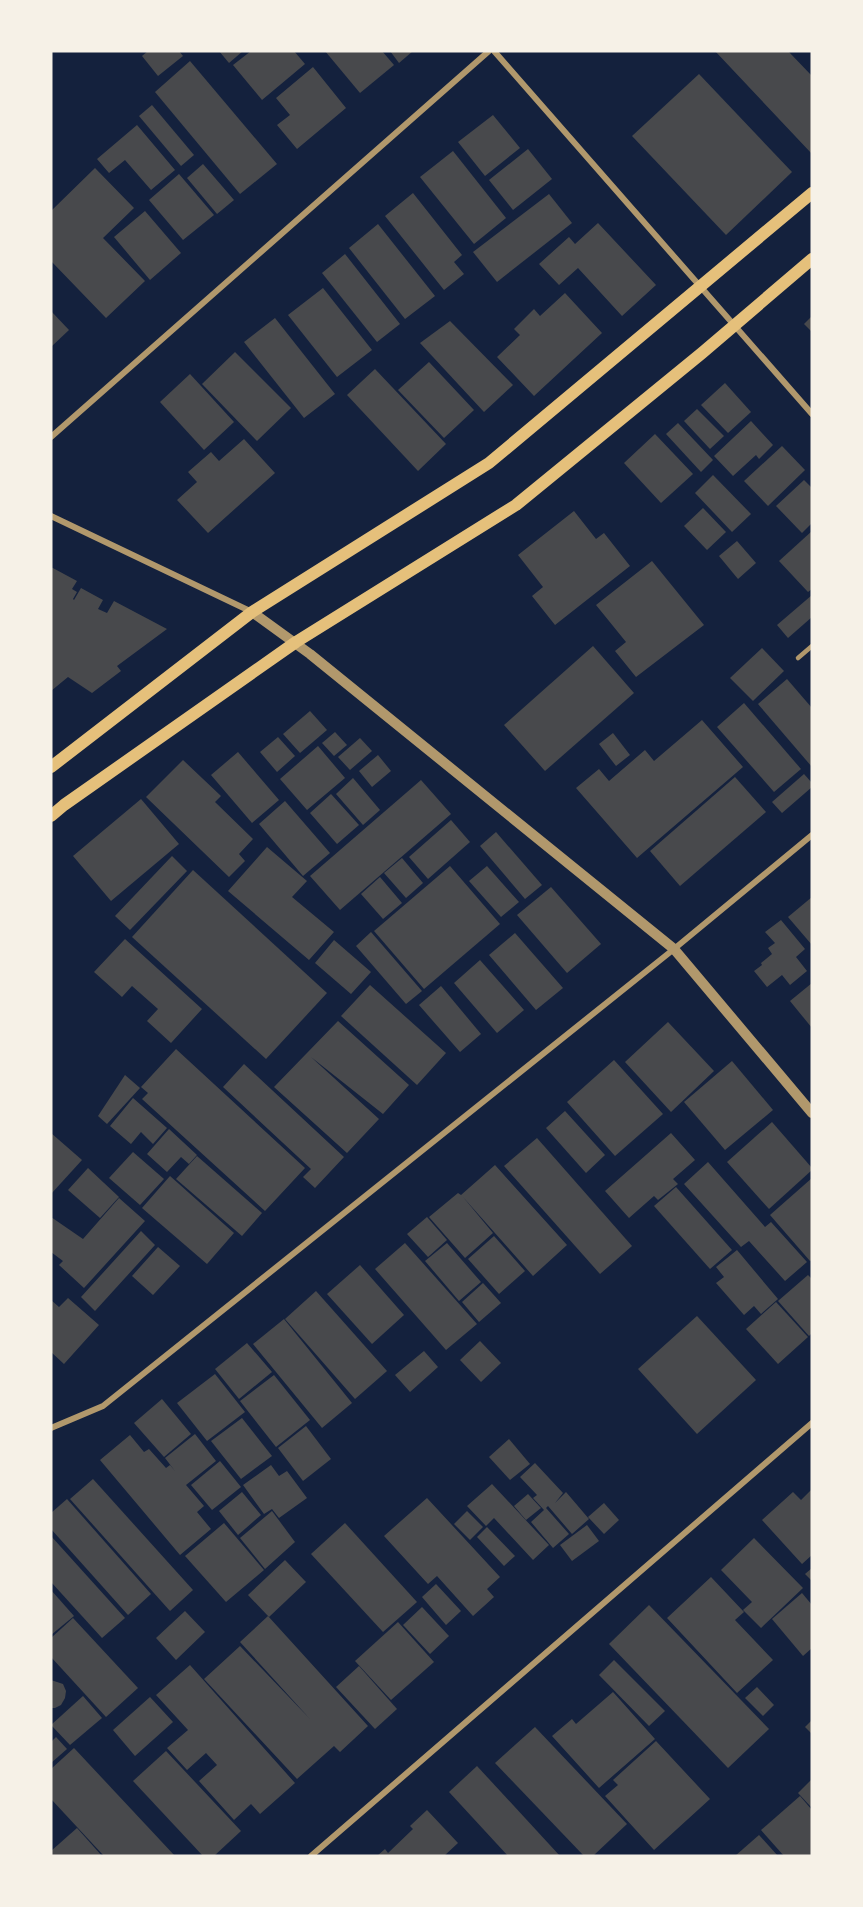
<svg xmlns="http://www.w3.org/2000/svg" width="863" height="1907" font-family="Lato,sans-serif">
<rect width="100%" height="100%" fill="#14213d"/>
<!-- building -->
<g fill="#48494c">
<path d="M 148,51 L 179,51 L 183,56 L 158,76 L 142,56 Z"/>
<path d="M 219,51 L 243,51 L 229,63 Z"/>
<path d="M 251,51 L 294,51 L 305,64 L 262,100 L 233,65 Z"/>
<path d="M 325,51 L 382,51 L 394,65 L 360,93 Z"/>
<path d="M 390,51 L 413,51 L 399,63 Z"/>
<path d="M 715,51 L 791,51 L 789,52 L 812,76 L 812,154 Z"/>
<path d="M 190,61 L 277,164 L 240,194 L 155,92 Z"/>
<path d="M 313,67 L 346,108 L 297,149 L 277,125 L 290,115 L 276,98 Z"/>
<path d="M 699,74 L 792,172 L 726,235 L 632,136 Z"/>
<path d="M 152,105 L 194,155 L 181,166 L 139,116 Z"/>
<path d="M 493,115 L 520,148 L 485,176 L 458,142 Z"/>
<path d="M 137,125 L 175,170 L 151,190 L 125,160 L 109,173 L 97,159 Z"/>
<path d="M 528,149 L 552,179 L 513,210 L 489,180 Z"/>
<path d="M 453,151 L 506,218 L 474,244 L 420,177 Z"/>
<path d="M 203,164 L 234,200 L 217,214 L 187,178 Z"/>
<path d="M 95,168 L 134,208 L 103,238 L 145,281 L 106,318 L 51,261 L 51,211 Z"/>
<path d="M 179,174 L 214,215 L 183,240 L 149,200 Z"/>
<path d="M 413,193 L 462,255 L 454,262 L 464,274 L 444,290 L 385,216 Z"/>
<path d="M 549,194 L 572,223 L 497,282 L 473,252 Z"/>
<path d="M 145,211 L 181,253 L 150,280 L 114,237 Z"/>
<path d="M 598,223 L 656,285 L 622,316 L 578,268 L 559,285 L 539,264 L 569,237 L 575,244 Z"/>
<path d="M 378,224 L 435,296 L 405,319 L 349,248 Z"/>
<path d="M 345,254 L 400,324 L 377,342 L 322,273 Z"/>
<path d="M 323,288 L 372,350 L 337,377 L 288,315 Z"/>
<path d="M 565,293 L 602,333 L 534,396 L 497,357 L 520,335 L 514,329 L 534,309 L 540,316 Z"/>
<path d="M 51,311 L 69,330 L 51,347 Z"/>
<path d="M 812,316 L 812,332 L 804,324 Z"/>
<path d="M 275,318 L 335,394 L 304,418 L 244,342 Z"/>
<path d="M 450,321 L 513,385 L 484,412 L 420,343 Z"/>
<path d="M 235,352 L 291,408 L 257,441 L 202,384 Z"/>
<path d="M 429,362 L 474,410 L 444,438 L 398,390 Z"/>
<path d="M 375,369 L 446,444 L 418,471 L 347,395 Z"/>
<path d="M 190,374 L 234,422 L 204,450 L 160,402 Z"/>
<path d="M 725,383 L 751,412 L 728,433 L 701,405 Z"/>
<path d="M 697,409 L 724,436 L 710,449 L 684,421 Z"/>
<path d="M 751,421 L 773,445 L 759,459 L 756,455 L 733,476 L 714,456 Z"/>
<path d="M 678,423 L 713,460 L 701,472 L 666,434 Z"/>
<path d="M 655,434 L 693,474 L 661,503 L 624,463 Z"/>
<path d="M 244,439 L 275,473 L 208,533 L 177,500 L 197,482 L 188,472 L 211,452 L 219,461 Z"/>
<path d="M 782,446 L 805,470 L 768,506 L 744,481 Z"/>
<path d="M 713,475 L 751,514 L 732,532 L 695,493 Z"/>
<path d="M 804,480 L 812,488 L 812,523 L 802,533 L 776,506 Z"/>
<path d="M 703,508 L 726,532 L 707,550 L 684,526 Z"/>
<path d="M 574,511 L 596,539 L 604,533 L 630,566 L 555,625 L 532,596 L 543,587 L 518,555 Z"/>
<path d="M 812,531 L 812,589 L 808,592 L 779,561 Z"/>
<path d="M 737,541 L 756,563 L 738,579 L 719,556 Z"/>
<path d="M 652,561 L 704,625 L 636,677 L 615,651 L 626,642 L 596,605 Z"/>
<path d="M 51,567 L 77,581 L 72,589 L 77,592 L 73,599 L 74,600 L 81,588 L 103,600 L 98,609 L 107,613 L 114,601 L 167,629 L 117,666 L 121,671 L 92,693 L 68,677 L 51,691 Z"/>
<path d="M 812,595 L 812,617 L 788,638 L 777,625 Z"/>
<path d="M 593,646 L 634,693 L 545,771 L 504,725 Z"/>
<path d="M 762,648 L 784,671 L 753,701 L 730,678 Z"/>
<path d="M 787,679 L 812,708 L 812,767 L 758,704 Z"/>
<path d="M 744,703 L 801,769 L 774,792 L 717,727 Z"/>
<path d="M 310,711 L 327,730 L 300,753 L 283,734 Z"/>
<path d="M 702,720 L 743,767 L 637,858 L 576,788 L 599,769 L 609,781 L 645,750 L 654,761 Z"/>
<path d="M 335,732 L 347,745 L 334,756 L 322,743 Z"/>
<path d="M 613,733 L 630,755 L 616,766 L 599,744 Z"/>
<path d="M 278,737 L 295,756 L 277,772 L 260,752 Z"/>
<path d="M 360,738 L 372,751 L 350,770 L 338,757 Z"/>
<path d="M 318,746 L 345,778 L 307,810 L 280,779 Z"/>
<path d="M 238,752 L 279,800 L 252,823 L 211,775 Z"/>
<path d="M 378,755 L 391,771 L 372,787 L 359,771 Z"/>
<path d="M 183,760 L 221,796 L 215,802 L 253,839 L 239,854 L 245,861 L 229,877 L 146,797 Z"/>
<path d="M 804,774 L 812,783 L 812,787 L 782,813 L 772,802 Z"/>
<path d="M 735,777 L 766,812 L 680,886 L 650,851 Z"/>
<path d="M 353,778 L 380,810 L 363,825 L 336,794 Z"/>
<path d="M 421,780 L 451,814 L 340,910 L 310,876 Z"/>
<path d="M 331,794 L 359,825 L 337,844 L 310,813 Z"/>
<path d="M 141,799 L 179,844 L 111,901 L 73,856 Z"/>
<path d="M 285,801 L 330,853 L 303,876 L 259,824 Z"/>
<path d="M 451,820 L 470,842 L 428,879 L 409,857 Z"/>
<path d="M 496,832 L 542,885 L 525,899 L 480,846 Z"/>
<path d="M 267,847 L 307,881 L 292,897 L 334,932 L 309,960 L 228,891 Z"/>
<path d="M 172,856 L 187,871 L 130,930 L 115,916 Z"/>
<path d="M 402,858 L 423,883 L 406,898 L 384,873 Z"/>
<path d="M 450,866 L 500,924 L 424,989 L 374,931 Z"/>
<path d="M 487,866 L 519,902 L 501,917 L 469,881 Z"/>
<path d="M 193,870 L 327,993 L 266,1059 L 132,937 Z"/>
<path d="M 380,877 L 402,903 L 383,919 L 361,894 Z"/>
<path d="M 551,887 L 601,944 L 567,973 L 517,915 Z"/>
<path d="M 812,897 L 812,945 L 788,917 Z"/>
<path d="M 781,920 L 805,949 L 796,957 L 807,971 L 790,985 L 782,975 L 767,987 L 754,971 L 762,965 L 761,963 L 772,954 L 768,948 L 775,943 L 765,932 Z"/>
<path d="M 371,932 L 422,991 L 406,1004 L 356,946 Z"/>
<path d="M 515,933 L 563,988 L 536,1010 L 489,955 Z"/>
<path d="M 125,939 L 202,1009 L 171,1043 L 147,1021 L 158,1009 L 132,986 L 122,997 L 94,972 Z"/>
<path d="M 334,940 L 371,972 L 351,994 L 315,963 Z"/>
<path d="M 480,960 L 524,1010 L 497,1033 L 454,983 Z"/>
<path d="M 812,983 L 812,1028 L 790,1001 Z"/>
<path d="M 370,985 L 446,1053 L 417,1085 L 341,1016 Z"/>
<path d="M 441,986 L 481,1034 L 460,1052 L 419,1005 Z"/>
<path d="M 338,1021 L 409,1085 L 383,1114 L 311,1057 L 379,1119 L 347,1153 L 274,1087 Z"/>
<path d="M 668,1022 L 714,1071 L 671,1112 L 625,1062 Z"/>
<path d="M 176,1049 L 305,1168 L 265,1211 L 142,1099 L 148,1093 L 141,1087 Z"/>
<path d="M 614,1060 L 663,1114 L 615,1156 L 567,1102 Z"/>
<path d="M 732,1061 L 773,1110 L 725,1150 L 684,1102 Z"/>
<path d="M 244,1064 L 344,1157 L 315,1188 L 303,1177 L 311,1169 L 223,1087 Z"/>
<path d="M 125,1075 L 140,1088 L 107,1124 L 98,1116 Z"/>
<path d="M 133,1098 L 167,1128 L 153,1144 L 141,1132 L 131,1144 L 110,1126 Z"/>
<path d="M 565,1111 L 605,1155 L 586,1173 L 546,1128 Z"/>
<path d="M 772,1122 L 812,1168 L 812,1170 L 769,1209 L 727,1162 Z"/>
<path d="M 169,1129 L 197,1155 L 189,1164 L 181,1157 L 167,1172 L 147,1154 Z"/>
<path d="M 51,1133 L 82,1160 L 51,1194 Z"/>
<path d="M 671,1133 L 695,1160 L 673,1179 L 678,1184 L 658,1200 L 654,1196 L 629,1218 L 605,1191 Z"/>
<path d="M 537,1138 L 632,1246 L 600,1274 L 504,1166 Z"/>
<path d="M 133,1152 L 164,1179 L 140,1205 L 109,1178 Z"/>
<path d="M 197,1156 L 262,1213 L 242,1236 L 176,1179 Z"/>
<path d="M 708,1162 L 765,1227 L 771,1222 L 807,1262 L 785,1281 L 749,1241 L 741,1247 L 684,1184 Z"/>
<path d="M 495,1165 L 567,1245 L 533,1276 L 463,1197 L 493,1233 L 465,1258 L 429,1217 L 458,1193 L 461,1195 Z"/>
<path d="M 88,1168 L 119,1197 L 100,1218 L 68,1190 Z"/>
<path d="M 170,1176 L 234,1233 L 207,1264 L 142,1208 Z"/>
<path d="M 812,1178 L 812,1260 L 810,1261 L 770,1215 Z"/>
<path d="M 676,1187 L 732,1250 L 710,1269 L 654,1206 Z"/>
<path d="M 119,1198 L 145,1221 L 84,1288 L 59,1265 L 63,1261 L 51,1252 L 51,1217 L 83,1239 Z"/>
<path d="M 427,1217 L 447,1240 L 428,1257 L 407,1234 Z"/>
<path d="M 141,1231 L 155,1245 L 95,1311 L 81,1297 Z"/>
<path d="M 494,1236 L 525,1271 L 499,1294 L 468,1259 Z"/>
<path d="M 405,1243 L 477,1324 L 446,1350 L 375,1269 Z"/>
<path d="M 447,1243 L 481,1282 L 459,1301 L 425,1261 Z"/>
<path d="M 158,1247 L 180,1266 L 153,1295 L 132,1276 Z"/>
<path d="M 737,1250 L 778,1299 L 761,1314 L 754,1306 L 744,1315 L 716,1283 L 724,1277 L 716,1267 Z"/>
<path d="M 360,1265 L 404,1315 L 372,1344 L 327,1294 Z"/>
<path d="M 808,1275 L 812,1279 L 812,1333 L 809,1336 L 778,1301 Z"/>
<path d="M 483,1283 L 501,1303 L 479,1322 L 462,1302 Z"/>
<path d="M 316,1291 L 387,1371 L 355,1399 L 285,1319 Z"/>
<path d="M 68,1298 L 99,1325 L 64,1364 L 51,1352 L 51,1300 L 59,1307 Z"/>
<path d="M 776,1302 L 808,1337 L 778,1364 L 746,1329 Z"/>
<path d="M 697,1316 L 756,1380 L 697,1434 L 638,1369 Z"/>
<path d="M 284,1319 L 352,1403 L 322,1428 L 253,1344 Z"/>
<path d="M 480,1341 L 501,1363 L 481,1382 L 460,1360 Z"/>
<path d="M 247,1343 L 272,1372 L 239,1399 L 215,1369 Z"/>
<path d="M 424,1351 L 438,1367 L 410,1392 L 395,1375 Z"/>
<path d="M 215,1374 L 245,1412 L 207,1441 L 177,1403 Z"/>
<path d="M 274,1375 L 310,1420 L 276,1447 L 240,1401 Z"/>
<path d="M 162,1399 L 191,1434 L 164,1457 L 134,1423 Z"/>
<path d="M 242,1418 L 272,1456 L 241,1479 L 211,1441 Z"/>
<path d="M 306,1426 L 331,1459 L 303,1481 L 278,1448 Z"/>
<path d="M 195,1434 L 216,1461 L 186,1485 L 204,1506 L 197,1512 L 211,1529 L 180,1555 L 100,1460 L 130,1435 L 144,1452 L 149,1449 L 166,1468 L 170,1465 L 175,1471 L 165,1458 Z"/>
<path d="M 509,1439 L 530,1464 L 510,1480 L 489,1457 Z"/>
<path d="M 220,1461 L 241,1487 L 212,1510 L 191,1485 Z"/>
<path d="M 535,1463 L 563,1493 L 555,1503 L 566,1492 L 589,1519 L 572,1534 L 548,1506 L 546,1508 L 569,1534 L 553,1548 L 531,1522 L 544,1510 L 533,1498 L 537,1495 L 520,1477 Z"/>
<path d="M 271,1465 L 279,1476 L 287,1471 L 307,1498 L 279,1518 L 272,1509 L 264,1514 L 243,1485 Z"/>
<path d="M 93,1479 L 193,1590 L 170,1611 L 70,1499 Z"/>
<path d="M 492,1484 L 549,1545 L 533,1560 L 494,1518 L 486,1526 L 467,1506 Z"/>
<path d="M 812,1489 L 812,1555 L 802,1564 L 762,1520 L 793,1492 L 801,1500 Z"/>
<path d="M 242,1492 L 261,1515 L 238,1535 L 219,1511 Z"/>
<path d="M 528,1494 L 541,1508 L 526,1520 L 514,1506 Z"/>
<path d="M 427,1498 L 500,1577 L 487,1589 L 494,1597 L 473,1616 L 437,1576 L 428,1584 L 384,1536 Z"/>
<path d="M 67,1499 L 151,1594 L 128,1615 L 51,1529 L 51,1513 Z"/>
<path d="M 604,1503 L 619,1520 L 604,1534 L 588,1517 Z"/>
<path d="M 272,1511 L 295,1542 L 265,1569 L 240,1538 Z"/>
<path d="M 467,1511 L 483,1527 L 470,1540 L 454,1524 Z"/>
<path d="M 224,1523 L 264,1570 L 226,1602 L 185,1556 Z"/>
<path d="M 345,1523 L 417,1602 L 383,1632 L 311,1554 Z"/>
<path d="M 587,1525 L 599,1541 L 572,1561 L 560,1545 Z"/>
<path d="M 487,1527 L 515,1556 L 504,1566 L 477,1537 Z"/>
<path d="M 51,1536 L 125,1618 L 102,1638 L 51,1582 Z"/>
<path d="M 754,1538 L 803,1588 L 761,1628 L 743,1610 L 752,1602 L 721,1570 Z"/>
<path d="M 285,1560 L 306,1582 L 269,1617 L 248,1595 Z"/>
<path d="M 812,1568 L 812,1581 L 805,1574 Z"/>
<path d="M 711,1577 L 744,1612 L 735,1620 L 773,1660 L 737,1693 L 667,1618 Z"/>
<path d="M 436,1584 L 461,1611 L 446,1625 L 422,1597 Z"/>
<path d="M 51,1590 L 74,1616 L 51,1635 Z"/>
<path d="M 802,1593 L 812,1605 L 812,1648 L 803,1656 L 772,1619 Z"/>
<path d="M 649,1605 L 769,1729 L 728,1768 L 609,1644 Z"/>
<path d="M 422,1607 L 449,1636 L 430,1654 L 403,1625 Z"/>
<path d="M 185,1611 L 205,1632 L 176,1660 L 156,1638 Z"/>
<path d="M 268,1616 L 368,1726 L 340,1752 L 334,1746 L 297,1779 L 204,1679 L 240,1646 L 310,1719 L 240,1642 Z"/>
<path d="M 73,1618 L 138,1688 L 106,1717 L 51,1657 L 51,1638 Z"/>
<path d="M 398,1622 L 434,1662 L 391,1700 L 355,1661 Z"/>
<path d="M 614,1660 L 665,1711 L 649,1726 L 599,1675 Z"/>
<path d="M 190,1665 L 295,1783 L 260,1814 L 251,1804 L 234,1820 L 199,1781 L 217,1765 L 206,1753 L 187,1770 L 167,1748 L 188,1730 L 156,1695 Z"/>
<path d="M 359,1666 L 397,1709 L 375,1729 L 336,1687 Z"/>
<path d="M 51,1680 L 63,1684 L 66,1691 L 65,1698 L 61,1705 L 55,1708 L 51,1708 Z"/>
<path d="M 757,1687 L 774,1705 L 763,1716 L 745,1698 Z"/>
<path d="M 613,1692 L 655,1739 L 599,1788 L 552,1736 L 572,1719 L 576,1724 Z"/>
<path d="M 83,1696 L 102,1718 L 70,1745 L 51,1725 Z"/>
<path d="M 150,1697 L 173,1722 L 135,1756 L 113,1730 Z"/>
<path d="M 812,1720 L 812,1734 L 805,1727 Z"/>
<path d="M 535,1727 L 627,1824 L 593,1856 L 584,1856 L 495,1763 Z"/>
<path d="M 56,1737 L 67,1749 L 51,1763 L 51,1742 Z"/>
<path d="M 656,1741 L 710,1799 L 654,1850 L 605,1796 L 618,1785 L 613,1780 Z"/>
<path d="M 74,1748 L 175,1856 L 104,1856 L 51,1799 L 51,1769 Z"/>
<path d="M 166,1751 L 241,1831 L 214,1856 L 203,1856 L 133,1781 Z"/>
<path d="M 477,1766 L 560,1856 L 508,1856 L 449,1792 Z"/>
<path d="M 812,1779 L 812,1808 L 798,1793 Z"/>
<path d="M 800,1796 L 812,1810 L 812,1856 L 784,1856 L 761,1830 Z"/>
<path d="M 427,1810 L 458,1843 L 444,1856 L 377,1856 L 385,1849 L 388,1853 L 413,1829 L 410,1826 Z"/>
<path d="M 77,1828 L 102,1856 L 51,1856 L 51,1851 Z"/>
<path d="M 759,1835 L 778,1856 L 735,1856 Z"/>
</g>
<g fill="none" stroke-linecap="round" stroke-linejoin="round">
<!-- service -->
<path stroke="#b1986c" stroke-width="4.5" d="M 798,658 L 812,646"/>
<!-- minor -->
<g stroke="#b1986c" stroke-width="6">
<path d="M 494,51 L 812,414"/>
<path d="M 51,437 L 489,51"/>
<path d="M 51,516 L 252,612"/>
<path d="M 51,1428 L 103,1406 L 674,949 L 812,835"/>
<path d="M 311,1856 L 812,1423"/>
</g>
<!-- tertiary -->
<path stroke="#b1986c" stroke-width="10" d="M 252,612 L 310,654 L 674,949 L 812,1113"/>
<!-- secondary -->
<g stroke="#e5c07b" stroke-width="12">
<path d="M 51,767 L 252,612 L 489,463 L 812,193"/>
<path d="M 51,816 L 64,805 L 296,642 L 516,505 L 702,353 L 812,259"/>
</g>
</g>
<!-- border -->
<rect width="863" height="1907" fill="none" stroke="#f6f1e7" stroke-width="105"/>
</svg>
